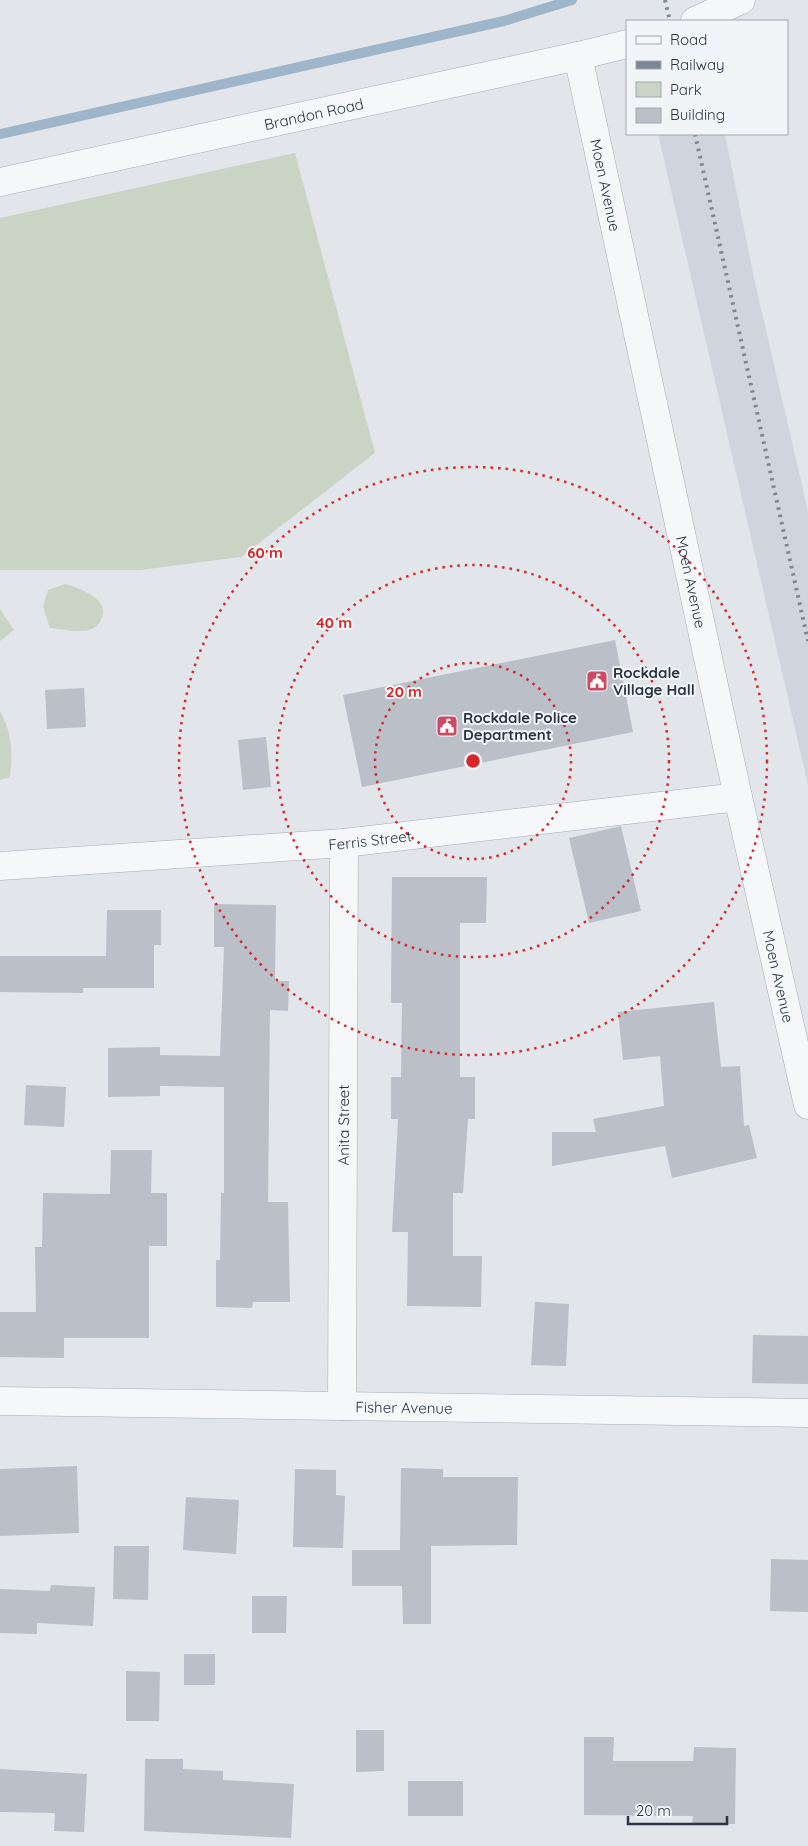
<svg xmlns="http://www.w3.org/2000/svg" width="808" height="1846" font-family="Quicksand,sans-serif">
<rect width="100%" height="100%" fill="#e2e6eb"/>
<!-- built -->
<path fill="#d0d5dd" d="M 658,134 L 725,134 L 754,278 L 808,511 L 808,785 Z"/>
<!-- green -->
<g fill="#c9d4c4">
<path d="M 295,153 L 375,453 L 241,557 L 140,570 L 0,570 L 0,218 Z"/>
<path d="M 65,584 C 80,588 112,600 101,620 C 100,624 94,629 89,630 C 78,633 61,629 50,628 L 43,607 L 48,590 Z"/>
<path d="M 0,609 L 14,630 L 0,641 Z"/>
<path d="M 0,711 C 12,733 13,753 10,777 L 0,780 Z"/>
</g>
<g fill="none" stroke-linecap="round" stroke-linejoin="round">
<!-- stream -->
<path stroke="#9eb5ca" stroke-width="10" d="M 0,134 L 504,21 L 572,0"/>
</g>
<!-- building -->
<g fill="#babfc8">
<path d="M 615,640 L 633,732 L 362,787 L 343,695 Z"/>
<path d="M 84,688 L 86,727 L 47,729 L 45,690 Z"/>
<path d="M 266,737 L 271,787 L 243,790 L 238,740 Z"/>
<path d="M 621,826 L 641,911 L 589,923 L 569,838 Z"/>
<path d="M 392,877 L 487,877 L 486,923 L 460,923 L 460,1077 L 475,1077 L 475,1119 L 468,1119 L 463,1193 L 453,1193 L 453,1256 L 482,1256 L 481,1307 L 407,1306 L 408,1232 L 392,1232 L 398,1119 L 391,1119 L 391,1077 L 401,1077 L 402,1003 L 391,1003 Z"/>
<path d="M 214,904 L 276,905 L 275,981 L 289,981 L 288,1011 L 270,1010 L 268,1202 L 288,1202 L 290,1302 L 253,1302 L 252,1308 L 216,1307 L 216,1260 L 220,1260 L 221,1193 L 224,1193 L 224,1087 L 160,1086 L 160,1096 L 108,1097 L 108,1048 L 160,1047 L 160,1055 L 220,1056 L 224,947 L 214,947 Z"/>
<path d="M 107,910 L 161,910 L 161,945 L 154,945 L 154,988 L 83,988 L 83,993 L 0,992 L 0,956 L 106,956 Z"/>
<path d="M 714,1002 L 721,1067 L 740,1066 L 744,1126 L 749,1125 L 757,1158 L 672,1178 L 665,1146 L 552,1166 L 552,1132 L 596,1132 L 593,1119 L 664,1106 L 660,1056 L 623,1060 L 618,1012 Z"/>
<path d="M 26,1085 L 66,1087 L 64,1127 L 24,1125 Z"/>
<path d="M 111,1150 L 152,1150 L 151,1193 L 167,1193 L 167,1246 L 149,1246 L 149,1338 L 64,1338 L 64,1358 L 0,1357 L 0,1312 L 36,1312 L 35,1247 L 42,1247 L 43,1193 L 110,1194 Z"/>
<path d="M 535,1302 L 569,1304 L 566,1366 L 531,1365 Z"/>
<path d="M 753,1335 L 808,1336 L 808,1384 L 752,1383 Z"/>
<path d="M 77,1466 L 79,1533 L 0,1536 L 0,1469 Z"/>
<path d="M 401,1468 L 443,1469 L 443,1477 L 518,1477 L 517,1545 L 431,1546 L 431,1624 L 403,1624 L 402,1586 L 352,1586 L 352,1550 L 400,1550 Z"/>
<path d="M 295,1469 L 336,1470 L 336,1495 L 345,1496 L 343,1548 L 293,1547 Z"/>
<path d="M 186,1497 L 239,1500 L 236,1554 L 183,1550 Z"/>
<path d="M 114,1546 L 149,1546 L 148,1600 L 113,1599 Z"/>
<path d="M 771,1559 L 808,1560 L 808,1612 L 770,1611 Z"/>
<path d="M 51,1585 L 95,1587 L 93,1626 L 37,1623 L 37,1634 L 0,1633 L 0,1589 L 50,1591 Z"/>
<path d="M 252,1596 L 287,1596 L 286,1633 L 252,1633 Z"/>
<rect x="184" y="1654" width="31" height="31"/>
<path d="M 126,1671 L 160,1672 L 159,1721 L 126,1721 Z"/>
<path d="M 356,1730 L 384,1730 L 384,1771 L 356,1772 Z"/>
<path d="M 584,1737 L 614,1737 L 613,1761 L 693,1761 L 694,1747 L 736,1748 L 735,1824 L 692,1824 L 693,1816 L 584,1815 Z"/>
<path d="M 145,1759 L 183,1759 L 183,1769 L 223,1771 L 223,1780 L 294,1784 L 291,1838 L 144,1831 Z"/>
<path d="M 0,1769 L 87,1774 L 84,1832 L 54,1831 L 55,1813 L 0,1812 Z"/>
<rect x="408" y="1781" width="55" height="35"/>
</g>
<g fill="none" stroke-linecap="round" stroke-linejoin="round">
<!-- minor casing -->
<g stroke="#a7adb5" stroke-width="29">
<g id="minor">
<path id="s1" d="M 0,866 L 344,843 L 738,797"/>
<path id="s2" d="M 0,1401 L 808,1413"/>
<path id="s3" d="M 342,1406 L 344,843"/>
</g>
</g>
<!-- tertiary casing -->
<g stroke="#a7adb5" stroke-width="29">
<g id="tertiary">
<path d="M 695,21 L 741,0"/>
<path id="s4" d="M 578,56 L 738,797 L 808,1105"/>
<path id="s5" d="M 0,182 L 578,56 L 627,44"/>
</g>
</g>
<!-- minor -->
<use href="#minor" stroke="#f5f7f9" stroke-width="28"/>
<!-- tertiary -->
<use href="#tertiary" stroke="#f5f7f9" stroke-width="28"/>
<!-- rail -->
<g stroke="#7c8694" stroke-width="4" stroke-dasharray="2.5 5" stroke-linecap="butt">
<path d="M 665,0 L 670,21"/>
<path d="M 695,134 L 808,641"/>
</g>
</g>
<!-- distance rings -->
<g fill="none" stroke="#d62828" stroke-width="2.5" stroke-dasharray="2.5 5">
<circle cx="473" cy="761" r="98"/>
<circle cx="473" cy="761" r="196"/>
<circle cx="473" cy="761" r="294"/>
</g>
<!-- icons -->
<defs>
<g id="civic-square" transform="scale(1.125)"><rect x="-9" y="-9" width="18" height="18" rx="4" fill="#ce4963" stroke="#f2f5f8"/><path d="M-.6-6.5H3V-4.5H.6V-3L4-1V1h2V6H-6V1h2V-1L-.6-3ZM-1.2 2.5V6h2.4V2.5Z" fill="#fff"/></g>
</defs>
<g fill-rule="evenodd">
<use href="#civic-square" x="597" y="681"/>
<use href="#civic-square" x="447" y="726"/>
</g>
<g text-anchor="middle" dominant-baseline="central" stroke-width="4" stroke-linejoin="round" paint-order="stroke">
<!-- street labels -->
<g font-size="15" fill="#2a3443" stroke="#f2f5f8">
<text stroke="none"><textPath href="#s5" startOffset="321">Brandon Road</textPath></text>
<text stroke="none"><textPath href="#s4" startOffset="132">Moen Avenue</textPath></text>
<text stroke="none"><textPath href="#s4" startOffset="538">Moen Avenue</textPath></text>
<text stroke="none"><textPath href="#s1" startOffset="371">Ferris Street</textPath></text>
<text stroke="none"><textPath href="#s4" startOffset="942">Moen Avenue</textPath></text>
<text stroke="none"><textPath href="#s3" startOffset="281">Anita Street</textPath></text>
<text stroke="none"><textPath href="#s2" startOffset="404">Fisher Avenue</textPath></text>
</g>
<!-- poi labels -->
<g font-size="15" font-weight="bold" fill="#2a3443" stroke="#f2f5f8" text-anchor="start">
<text x="613" y="672">Rockdale<tspan x="613" dy="17">Village Hall</tspan></text>
<text x="463" y="717">Rockdale Police<tspan x="463" dy="17">Department</tspan></text>
</g>
</g>
<circle cx="473" cy="761" r="8" fill="#d62828" stroke="#f2f5f8" stroke-width="2.5"/>
<g font-size="15" text-anchor="middle" font-weight="bold" fill="#d62828" stroke="#f2f5f8" stroke-width="4" stroke-linejoin="round" paint-order="stroke">
<text x="265" y="558">60 m</text>
<text x="334" y="628">40 m</text>
<text x="404" y="697">20 m</text>
</g>
<!-- legend -->
<rect x="626" y="20" width="162" height="115" fill="#f2f5f8" stroke="#a2a8b0"/>
<rect x="636" y="36" width="25" height="8" fill="#f5f7f9" stroke="#a2a8b0"/>
<text x="670" y="45" font-size="15" fill="#2a3443">Road</text>
<rect x="636" y="61" width="25" height="8" fill="#7c8694" stroke="#a2a8b0"/>
<text x="670" y="70" font-size="15" fill="#2a3443">Railway</text>
<rect x="636" y="82" width="25" height="15" fill="#c9d4c4" stroke="#a2a8b0"/>
<text x="670" y="95" font-size="15" fill="#2a3443">Park</text>
<rect x="636" y="108" width="25" height="15" fill="#babfc8" stroke="#a2a8b0"/>
<text x="670" y="120" font-size="15" fill="#2a3443">Building</text>
<!-- scale -->
<path d="M628 1816v8h99v-8" fill="none" stroke="#2a3443" stroke-width="2.5"/>
<text x="636" y="1816" font-size="15" fill="#2a3443" stroke="#f2f5f8" stroke-width="4" paint-order="stroke">20 m</text>
</svg>
